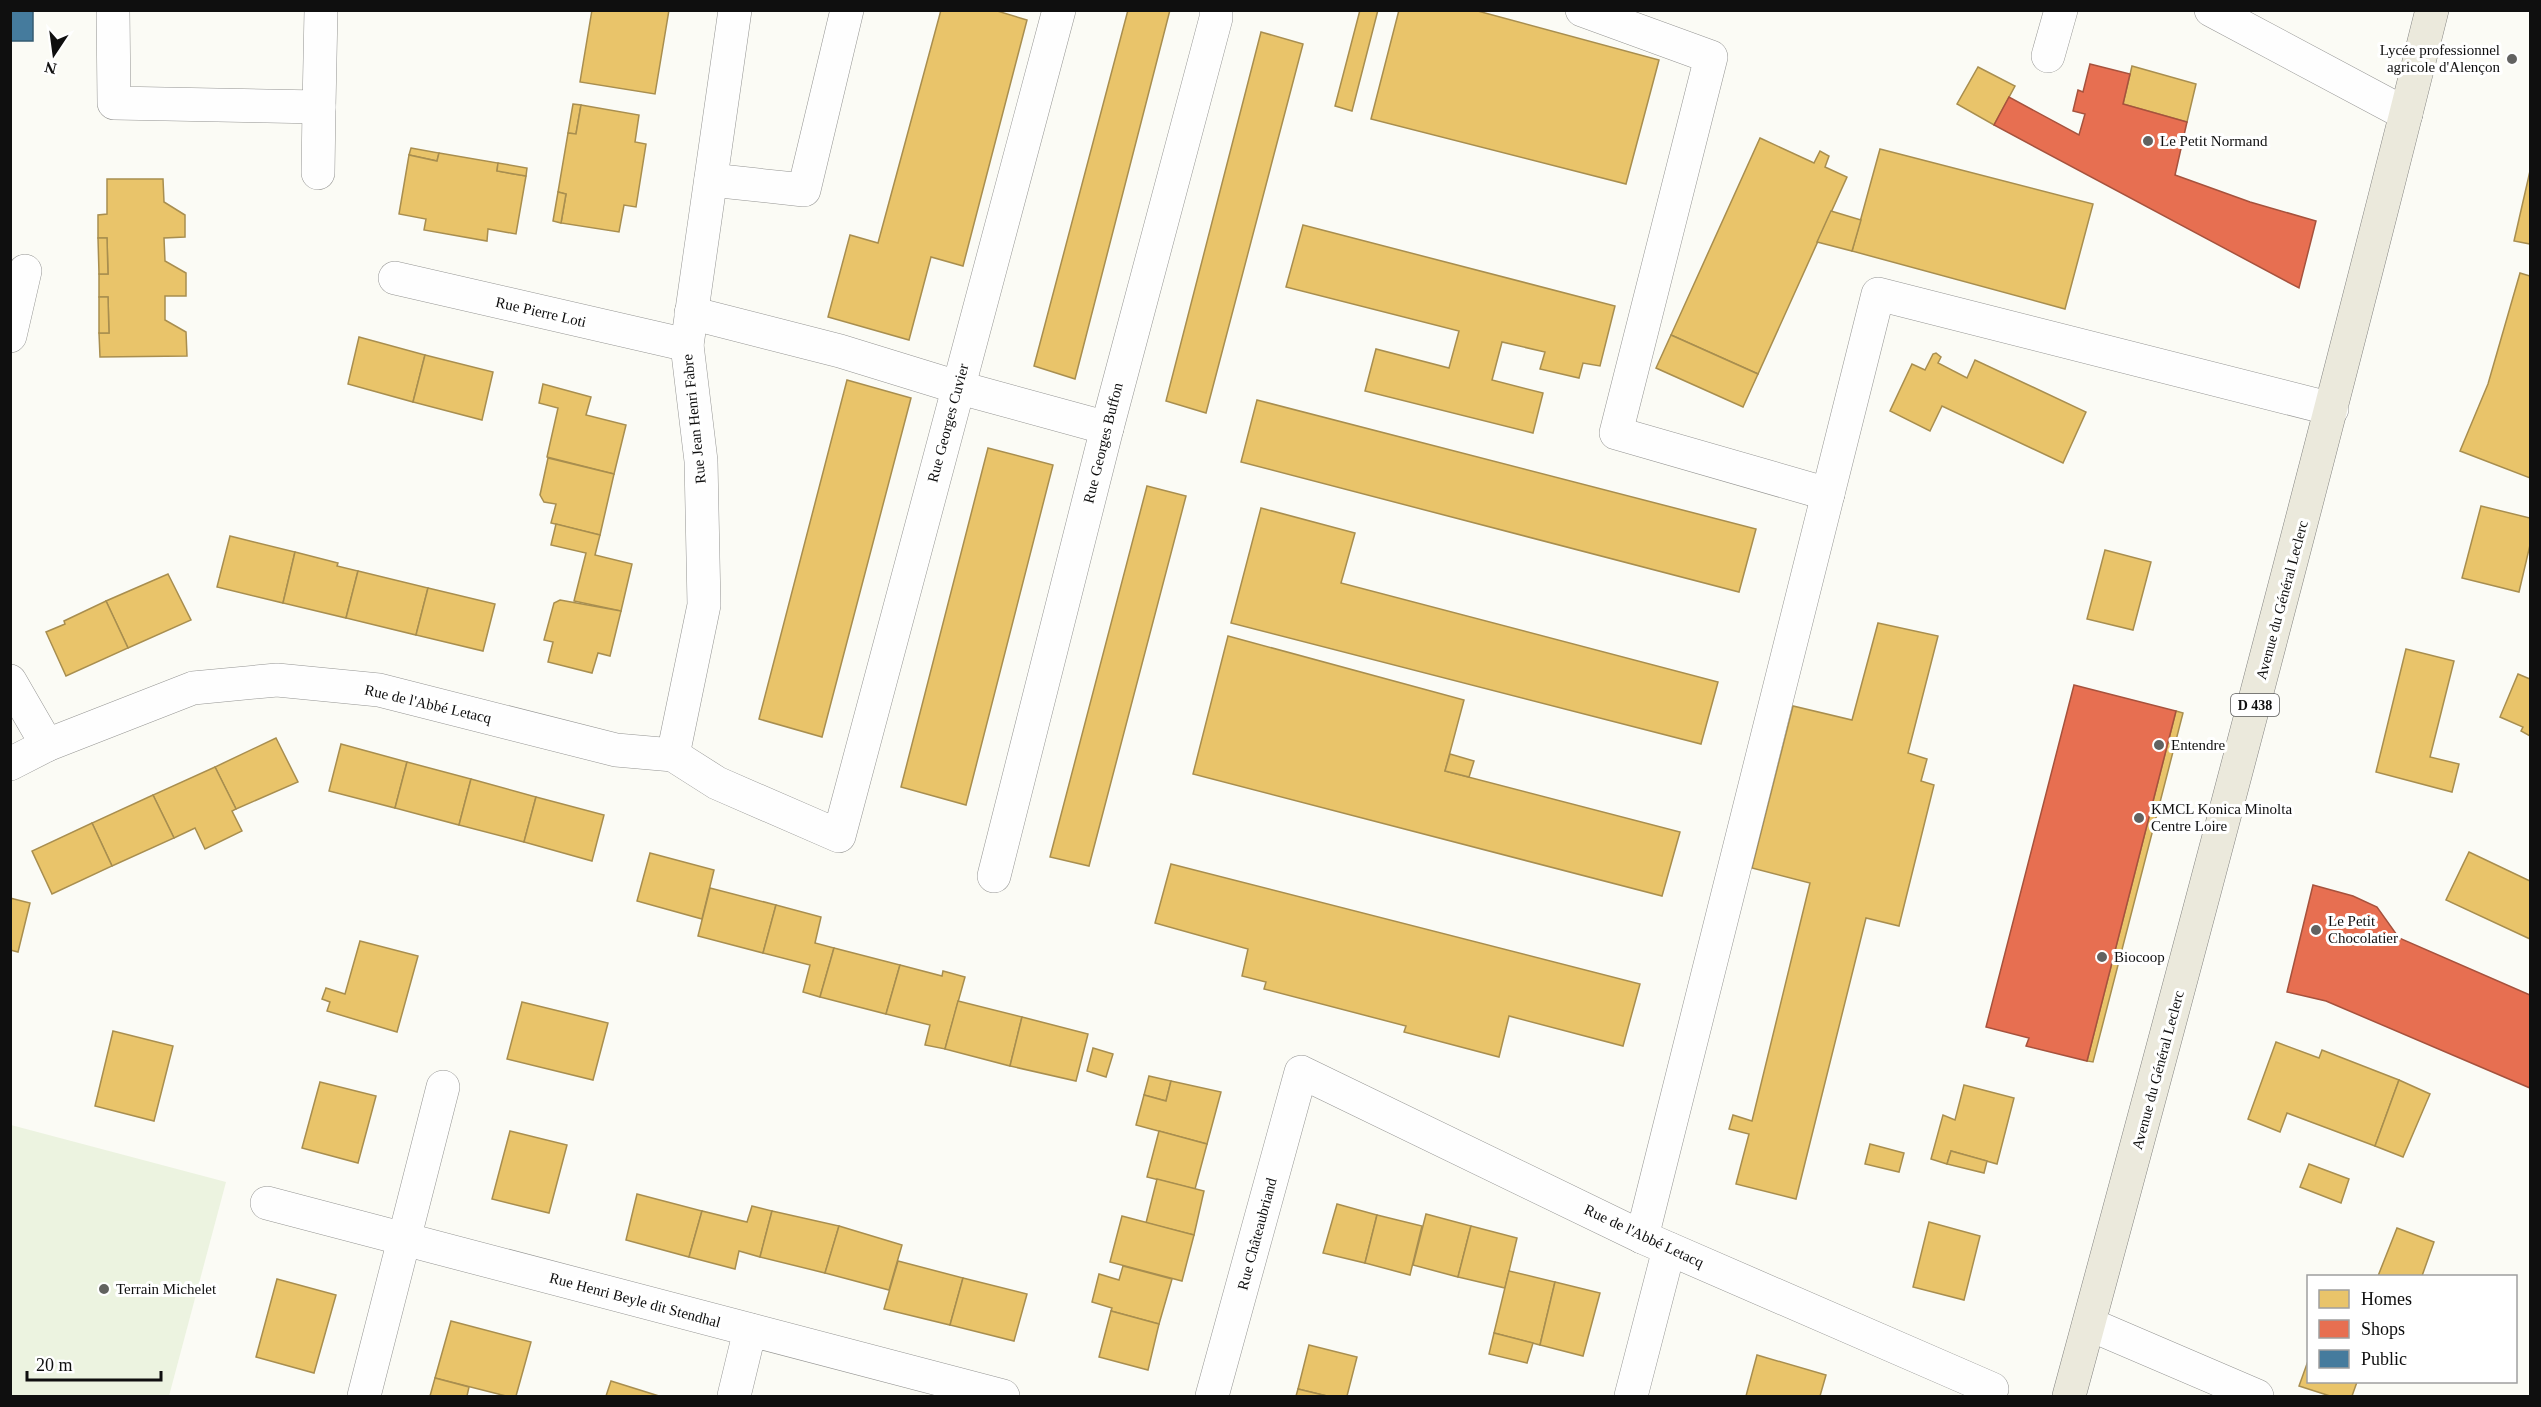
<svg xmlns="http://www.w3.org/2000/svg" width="2541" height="1407" font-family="Georgia,serif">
<rect width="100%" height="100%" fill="#fbfbf5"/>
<!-- pitch -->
<path fill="#ecf3e0" d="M 11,1125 L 226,1182 L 169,1396 L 11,1396 Z"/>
<!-- homes -->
<g fill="#e9c46a" stroke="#a88e4f" stroke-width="1.5">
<path d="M 592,10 L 669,10 L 655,94 L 580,82 Z"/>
<path d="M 941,10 L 994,10 L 1027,20 L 963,266 L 931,257 L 909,340 L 828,317 L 850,235 L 878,243 Z"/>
<path d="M 1128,10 L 1170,10 L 1075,379 L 1034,366 Z"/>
<path d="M 1360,10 L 1378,10 L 1352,111 L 1335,106 Z"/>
<path d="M 1399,10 L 1474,10 L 1659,60 L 1626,184 L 1371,119 Z"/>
<path d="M 1261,32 L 1303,44 L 1206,413 L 1166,401 Z"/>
<path d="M 2132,66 L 2196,84 L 2187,122 L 2123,104 Z"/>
<path d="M 1978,67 L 2015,86 L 1994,125 L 1957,104 Z"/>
<path d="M 573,104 L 581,105 L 576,134 L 568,133 Z"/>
<path d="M 581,105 L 639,115 L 635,142 L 646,144 L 636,207 L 624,205 L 619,232 L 561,223 L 566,194 L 558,192 L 568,133 L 576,134 Z"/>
<path d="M 1760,138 L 1814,163 L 1820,151 L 1829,156 L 1825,167 L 1847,177 L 1758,374 L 1671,335 Z"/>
<path d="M 411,148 L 439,153 L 437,161 L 409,155 Z"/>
<path d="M 1880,149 L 2093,204 L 2065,309 L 1852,251 Z"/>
<path d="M 439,153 L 498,163 L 497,171 L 526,176 L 516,234 L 488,229 L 487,241 L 424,230 L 426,219 L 399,214 L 409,155 L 437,161 Z"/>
<path d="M 498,163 L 527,168 L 526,176 L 497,171 Z"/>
<path d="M 2530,171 L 2530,244 L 2514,241 Z"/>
<path d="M 107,179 L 163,179 L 164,202 L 185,215 L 185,237 L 164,238 L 165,261 L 186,273 L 186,296 L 165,296 L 165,320 L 186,332 L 187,356 L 100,357 L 99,333 L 109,333 L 108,297 L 99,297 L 99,274 L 108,274 L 107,238 L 98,238 L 98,215 L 107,214 Z"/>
<path d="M 558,192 L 566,194 L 561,223 L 553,221 Z"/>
<path d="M 1831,211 L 1861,220 L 1852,251 L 1817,242 Z"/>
<path d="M 1303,225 L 1615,306 L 1600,366 L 1583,363 L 1579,378 L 1540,369 L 1545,352 L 1502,342 L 1492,380 L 1543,393 L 1533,433 L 1365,391 L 1376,349 L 1449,368 L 1459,331 L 1286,287 Z"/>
<path d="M 98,238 L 107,238 L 108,274 L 99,274 Z"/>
<path d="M 2520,273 L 2530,276 L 2530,478 L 2460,451 L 2488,384 Z"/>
<path d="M 99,297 L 108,297 L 109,333 L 99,333 Z"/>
<path d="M 1671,335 L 1758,374 L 1743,407 L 1656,368 Z"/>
<path d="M 359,337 L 425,355 L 413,402 L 348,384 Z"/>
<path d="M 1936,353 L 1941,357 L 1938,363 L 1967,378 L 1975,360 L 2086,412 L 2063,463 L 1942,406 L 1930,431 L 1890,411 L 1912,364 L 1925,370 L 1933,354 Z"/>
<path d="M 425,355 L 493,372 L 482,420 L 413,402 Z"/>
<path d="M 847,380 L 911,398 L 822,737 L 759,719 Z"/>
<path d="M 543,384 L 591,397 L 586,415 L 626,425 L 614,474 L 547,457 L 558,408 L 539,403 Z"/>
<path d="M 1257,400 L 1756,529 L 1739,592 L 1241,462 Z"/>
<path d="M 988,448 L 1053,465 L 966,805 L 901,787 Z"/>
<path d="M 548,458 L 614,474 L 600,535 L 551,523 L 556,504 L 544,502 L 540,495 Z"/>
<path d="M 1147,486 L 1186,496 L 1089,866 L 1050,857 Z"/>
<path d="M 2481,506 L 2530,518 L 2530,545 L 2519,592 L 2462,578 Z"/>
<path d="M 1261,508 L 1355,533 L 1341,583 L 1718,682 L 1701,744 L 1231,623 Z"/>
<path d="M 556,524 L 600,535 L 595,555 L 632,564 L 621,611 L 574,601 L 586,553 L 551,545 Z"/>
<path d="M 230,536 L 295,552 L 283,603 L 217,587 Z"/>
<path d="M 2105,550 L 2151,562 L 2133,630 L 2087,619 Z"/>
<path d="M 295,552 L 338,563 L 337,566 L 358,571 L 346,618 L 283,603 Z"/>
<path d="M 358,571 L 428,588 L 416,635 L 346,618 Z"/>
<path d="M 168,574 L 191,620 L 128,648 L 106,601 Z"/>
<path d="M 428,588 L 495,604 L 483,651 L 416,635 Z"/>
<path d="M 560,600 L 621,611 L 610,656 L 598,653 L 592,673 L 548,662 L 553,642 L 544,640 L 554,603 Z"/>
<path d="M 106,601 L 128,648 L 66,676 L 46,632 L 65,624 L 64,621 Z"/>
<path d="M 1878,623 L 1938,636 L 1908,753 L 1927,759 L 1921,781 L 1934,785 L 1899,926 L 1866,918 L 1796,1199 L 1736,1184 L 1749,1134 L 1729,1129 L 1733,1115 L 1752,1121 L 1810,883 L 1752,868 L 1793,706 L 1852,720 Z"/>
<path d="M 1228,636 L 1464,700 L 1445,771 L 1680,832 L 1662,896 L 1193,774 Z"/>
<path d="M 2406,649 L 2454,661 L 2430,757 L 2459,764 L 2452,792 L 2376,772 Z"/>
<path d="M 2518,674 L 2530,679 L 2530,736 L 2521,731 L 2523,727 L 2500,717 Z"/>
<path d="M 2176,711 L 2183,713 L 2093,1062 L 2087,1061 Z"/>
<path d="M 276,738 L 298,782 L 236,809 L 215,767 Z"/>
<path d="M 341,744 L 407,762 L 395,808 L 329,791 Z"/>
<path d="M 1450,754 L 1474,761 L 1469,777 L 1445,771 Z"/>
<path d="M 407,762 L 471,779 L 459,825 L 395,808 Z"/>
<path d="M 215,767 L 236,809 L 232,811 L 242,831 L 205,849 L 195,828 L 174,838 L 153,795 Z"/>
<path d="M 471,779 L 536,797 L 524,842 L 459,825 Z"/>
<path d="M 153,795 L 174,838 L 112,866 L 92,823 Z"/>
<path d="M 536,797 L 604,815 L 592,861 L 524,842 Z"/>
<path d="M 92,823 L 112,866 L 52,894 L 32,851 Z"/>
<path d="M 2469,852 L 2530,881 L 2530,939 L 2446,900 Z"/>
<path d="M 650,853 L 714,870 L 702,919 L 637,901 Z"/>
<path d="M 1171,864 L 1640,984 L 1623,1046 L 1509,1016 L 1499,1057 L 1404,1032 L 1406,1026 L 1264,989 L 1266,982 L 1242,976 L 1248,949 L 1155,923 Z"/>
<path d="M 710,888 L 776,905 L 763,953 L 698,936 Z"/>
<path d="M 10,898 L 30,903 L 18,952 L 10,950 Z"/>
<path d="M 776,905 L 821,917 L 815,943 L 834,948 L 820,997 L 803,992 L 810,965 L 763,953 Z"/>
<path d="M 360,941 L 418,956 L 397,1032 L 327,1011 L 330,1002 L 322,999 L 326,988 L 345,994 Z"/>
<path d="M 834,948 L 900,965 L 886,1014 L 820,997 Z"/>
<path d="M 900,965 L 942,976 L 943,971 L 965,977 L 945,1049 L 925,1045 L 930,1025 L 886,1014 Z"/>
<path d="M 958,1001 L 1022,1017 L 1010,1066 L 945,1049 Z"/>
<path d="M 522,1002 L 608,1023 L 593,1080 L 507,1059 Z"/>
<path d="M 1022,1017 L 1088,1034 L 1076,1081 L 1010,1066 Z"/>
<path d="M 113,1031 L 173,1046 L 154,1121 L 95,1106 Z"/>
<path d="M 2276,1042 L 2319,1058 L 2322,1050 L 2399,1080 L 2375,1146 L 2287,1113 L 2280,1132 L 2248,1119 Z"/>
<path d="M 1093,1048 L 1113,1054 L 1106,1077 L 1087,1071 Z"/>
<path d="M 1149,1076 L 1171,1081 L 1166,1101 L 1144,1095 Z"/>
<path d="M 2399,1080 L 2430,1094 L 2403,1157 L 2375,1146 Z"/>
<path d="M 1171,1081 L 1221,1092 L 1207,1144 L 1136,1125 L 1144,1095 L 1166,1101 Z"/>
<path d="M 320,1082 L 376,1096 L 358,1163 L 302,1148 Z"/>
<path d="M 1964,1085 L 2014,1098 L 1997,1164 L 1951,1151 L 1947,1164 L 1931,1159 L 1943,1115 L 1955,1120 Z"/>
<path d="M 510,1131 L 567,1145 L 549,1213 L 492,1199 Z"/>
<path d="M 1159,1131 L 1207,1144 L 1195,1189 L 1147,1177 Z"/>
<path d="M 1870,1144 L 1904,1153 L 1899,1172 L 1865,1164 Z"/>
<path d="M 1951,1151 L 1987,1161 L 1984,1173 L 1947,1164 Z"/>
<path d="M 2309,1164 L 2349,1179 L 2341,1203 L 2300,1187 Z"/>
<path d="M 1157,1179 L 1204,1191 L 1194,1235 L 1146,1223 Z"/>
<path d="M 637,1194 L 702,1211 L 689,1257 L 626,1240 Z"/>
<path d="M 1337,1204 L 1377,1215 L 1365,1263 L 1323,1253 Z"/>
<path d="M 752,1206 L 772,1211 L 760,1257 L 739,1251 L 735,1269 L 689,1257 L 702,1211 L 747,1222 Z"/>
<path d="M 772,1211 L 839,1226 L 825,1273 L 760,1257 Z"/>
<path d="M 1426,1214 L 1471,1226 L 1458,1277 L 1413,1265 Z"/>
<path d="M 1377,1215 L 1422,1226 L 1410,1275 L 1365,1263 Z"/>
<path d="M 1122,1216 L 1194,1235 L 1182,1281 L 1110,1262 Z"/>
<path d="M 1929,1222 L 1980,1236 L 1964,1300 L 1913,1287 Z"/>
<path d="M 839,1226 L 902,1245 L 889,1290 L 825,1273 Z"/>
<path d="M 1471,1226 L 1517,1238 L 1505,1288 L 1458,1277 Z"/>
<path d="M 2397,1228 L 2434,1242 L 2422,1276 L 2378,1276 Z"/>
<path d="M 898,1261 L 963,1278 L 950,1325 L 884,1309 Z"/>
<path d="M 1123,1266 L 1172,1279 L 1159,1324 L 1111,1311 L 1112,1308 L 1092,1302 L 1099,1274 L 1119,1280 Z"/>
<path d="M 1509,1271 L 1555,1282 L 1540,1345 L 1494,1333 Z"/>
<path d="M 963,1278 L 1027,1294 L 1014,1341 L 950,1325 Z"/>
<path d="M 277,1279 L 336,1295 L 314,1373 L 256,1357 Z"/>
<path d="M 1555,1282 L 1600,1293 L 1583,1356 L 1540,1345 Z"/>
<path d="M 1111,1311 L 1159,1324 L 1148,1370 L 1099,1357 Z"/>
<path d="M 451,1321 L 531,1342 L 516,1396 L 506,1396 L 435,1378 Z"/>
<path d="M 1494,1333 L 1533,1343 L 1527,1363 L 1489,1354 Z"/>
<path d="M 1309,1345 L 1357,1357 L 1347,1396 L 1327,1396 L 1298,1389 Z"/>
<path d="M 1757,1355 L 1826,1375 L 1820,1396 L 1746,1396 Z"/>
<path d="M 2308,1361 L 2308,1382 L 2357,1382 L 2352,1396 L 2330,1396 L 2299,1386 Z"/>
<path d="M 435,1378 L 469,1387 L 467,1396 L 430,1396 Z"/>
<path d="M 611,1381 L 659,1396 L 606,1396 Z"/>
<path d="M 1298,1389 L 1327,1396 L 1296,1396 Z"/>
</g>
<!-- shops -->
<g fill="#e76f51" stroke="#a6523d" stroke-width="1.5">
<path d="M 2090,64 L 2130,74 L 2123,104 L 2187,122 L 2175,175 L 2250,202 L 2316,221 L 2299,288 L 1994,125 L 2009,97 L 2079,135 L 2085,114 L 2073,111 L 2078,90 L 2083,92 Z"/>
<path d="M 2074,685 L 2176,711 L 2087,1061 L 2026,1046 L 2029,1038 L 1986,1027 Z"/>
<path d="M 2313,885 L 2353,896 L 2377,907 L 2399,938 L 2530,995 L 2530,1088 L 2326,1001 L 2287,992 Z"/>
</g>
<!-- public -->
<rect fill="#457b9d" stroke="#355b72" stroke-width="1.5" x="10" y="10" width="23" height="31"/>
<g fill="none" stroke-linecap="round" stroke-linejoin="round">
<!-- minor casing -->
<g stroke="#959593" stroke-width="34">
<g id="minor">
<path d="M 113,10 L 114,103 L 319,107 L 321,10"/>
<path d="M 1582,10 L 1711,57 L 1616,433 L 1828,494"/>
<path d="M 2211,10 L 2406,114"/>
<path d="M 2048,56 L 2061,10"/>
<path d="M 318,173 L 319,107"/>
<path d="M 711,180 L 804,190 L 847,10"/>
<path d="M 395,278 L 687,345"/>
<path d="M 691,313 L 840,351 L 957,387 L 1107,428"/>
<path d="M 10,336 L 25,271"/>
<path d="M 10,681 L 47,745"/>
<path d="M 673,755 L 704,605 L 701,461 L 687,345 L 735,10"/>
<path d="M 10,764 L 47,745 L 193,688 L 277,680 L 379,690 L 616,750 L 673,755 L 717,783 L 839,836 L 1059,10"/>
<path d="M 994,876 L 1107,428 L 1216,18 L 1216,10"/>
<path d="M 267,1203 L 1003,1396"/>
<path d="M 1642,1237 L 1878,294 L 2332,409"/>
<path d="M 2089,1324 L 2257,1396"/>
<path d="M 364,1396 L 443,1087"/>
<path d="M 734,1396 L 750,1330"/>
<path d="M 1212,1396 L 1301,1072 L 1642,1237 L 1992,1389"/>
<path d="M 1631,1396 L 1669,1249"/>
</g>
</g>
<!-- major casing -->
<g stroke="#838380" stroke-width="34">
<path id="major" d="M 2069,1396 C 2194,935 2316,474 2432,10"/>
</g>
<!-- minor -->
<use href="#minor" stroke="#fefefe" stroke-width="33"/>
<!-- major -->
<use href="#major" stroke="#ebe9dc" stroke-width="33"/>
</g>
<!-- markers -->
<g fill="#626260" stroke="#fff" stroke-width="2">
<circle cx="2512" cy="59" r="6"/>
<circle cx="2148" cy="141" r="6"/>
<circle cx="2159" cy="745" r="6"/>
<circle cx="2139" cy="818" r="6"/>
<circle cx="2316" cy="930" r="6"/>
<circle cx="2102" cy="957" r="6"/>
<circle cx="104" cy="1289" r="6"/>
</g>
<g text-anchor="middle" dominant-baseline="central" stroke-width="6" stroke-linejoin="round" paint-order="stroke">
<!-- shield labels -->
<rect fill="#fff" stroke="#575757" stroke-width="1.5" x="2231" y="694" width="48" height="22" rx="4.5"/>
<g font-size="14" font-weight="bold" fill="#0f0f0f">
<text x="2255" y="705">D 438</text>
</g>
<!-- poi labels -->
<g font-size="15" fill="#0f0f0f" stroke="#fff" text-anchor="start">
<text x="2500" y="50" text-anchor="end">Lycée professionnel<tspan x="2500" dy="17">agricole d'Alençon</tspan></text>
<text x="2160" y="141">Le Petit Normand</text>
<text x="2171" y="745">Entendre</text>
<text x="2151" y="809">KMCL Konica Minolta<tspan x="2151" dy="17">Centre Loire</tspan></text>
<text x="2328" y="921">Le Petit<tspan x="2328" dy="17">Chocolatier</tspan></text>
<text x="2114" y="957">Biocoop</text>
<text x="116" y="1289">Terrain Michelet</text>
</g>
<!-- street labels -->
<g font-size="15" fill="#0f0f0f" stroke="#fff">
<text transform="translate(541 312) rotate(13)">Rue Pierre Loti</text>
<text transform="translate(694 419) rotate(-96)">Rue Jean Henri Fabre</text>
<text transform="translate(948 423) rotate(-75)">Rue Georges Cuvier</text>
<text transform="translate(1103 443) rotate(-76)">Rue Georges Buffon</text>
<text transform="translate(2282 600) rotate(-75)">Avenue du Général Leclerc</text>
<text transform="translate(428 704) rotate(13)">Rue de l'Abbé Letacq</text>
<text transform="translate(2158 1070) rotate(-75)">Avenue du Général Leclerc</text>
<text transform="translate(1257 1234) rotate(-75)">Rue Châteaubriand</text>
<text transform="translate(1644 1236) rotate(25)">Rue de l'Abbé Letacq</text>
<text transform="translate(635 1300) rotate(15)">Rue Henri Beyle dit Stendhal</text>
</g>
</g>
<!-- border -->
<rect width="2541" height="1407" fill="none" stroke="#0f0f0f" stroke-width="24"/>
<!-- legend -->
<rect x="2307" y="1275" width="210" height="108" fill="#ffffff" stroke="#9f9f9f" stroke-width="1.5"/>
<rect x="2319" y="1290" width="30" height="18" fill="#e9c46a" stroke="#9f9f9f" stroke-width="1.5"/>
<text x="2361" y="1305" font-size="18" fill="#0f0f0f">Homes</text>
<rect x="2319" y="1320" width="30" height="18" fill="#e76f51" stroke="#9f9f9f" stroke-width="1.5"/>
<text x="2361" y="1335" font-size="18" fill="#0f0f0f">Shops</text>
<rect x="2319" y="1350" width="30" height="18" fill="#457b9d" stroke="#9f9f9f" stroke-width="1.5"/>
<text x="2361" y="1365" font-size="18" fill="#0f0f0f">Public</text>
<!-- north arrow -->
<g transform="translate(54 54) rotate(193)" stroke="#ffffff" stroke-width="4.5" paint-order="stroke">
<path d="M0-4.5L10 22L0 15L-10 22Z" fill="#0f0f0f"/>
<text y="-9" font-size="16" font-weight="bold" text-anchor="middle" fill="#0f0f0f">N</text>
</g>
<!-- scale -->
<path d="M27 1371v9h134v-9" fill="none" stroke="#0f0f0f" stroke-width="3"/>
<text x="36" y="1371" font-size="18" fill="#0f0f0f" stroke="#ffffff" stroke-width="4.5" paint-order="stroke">20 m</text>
</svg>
